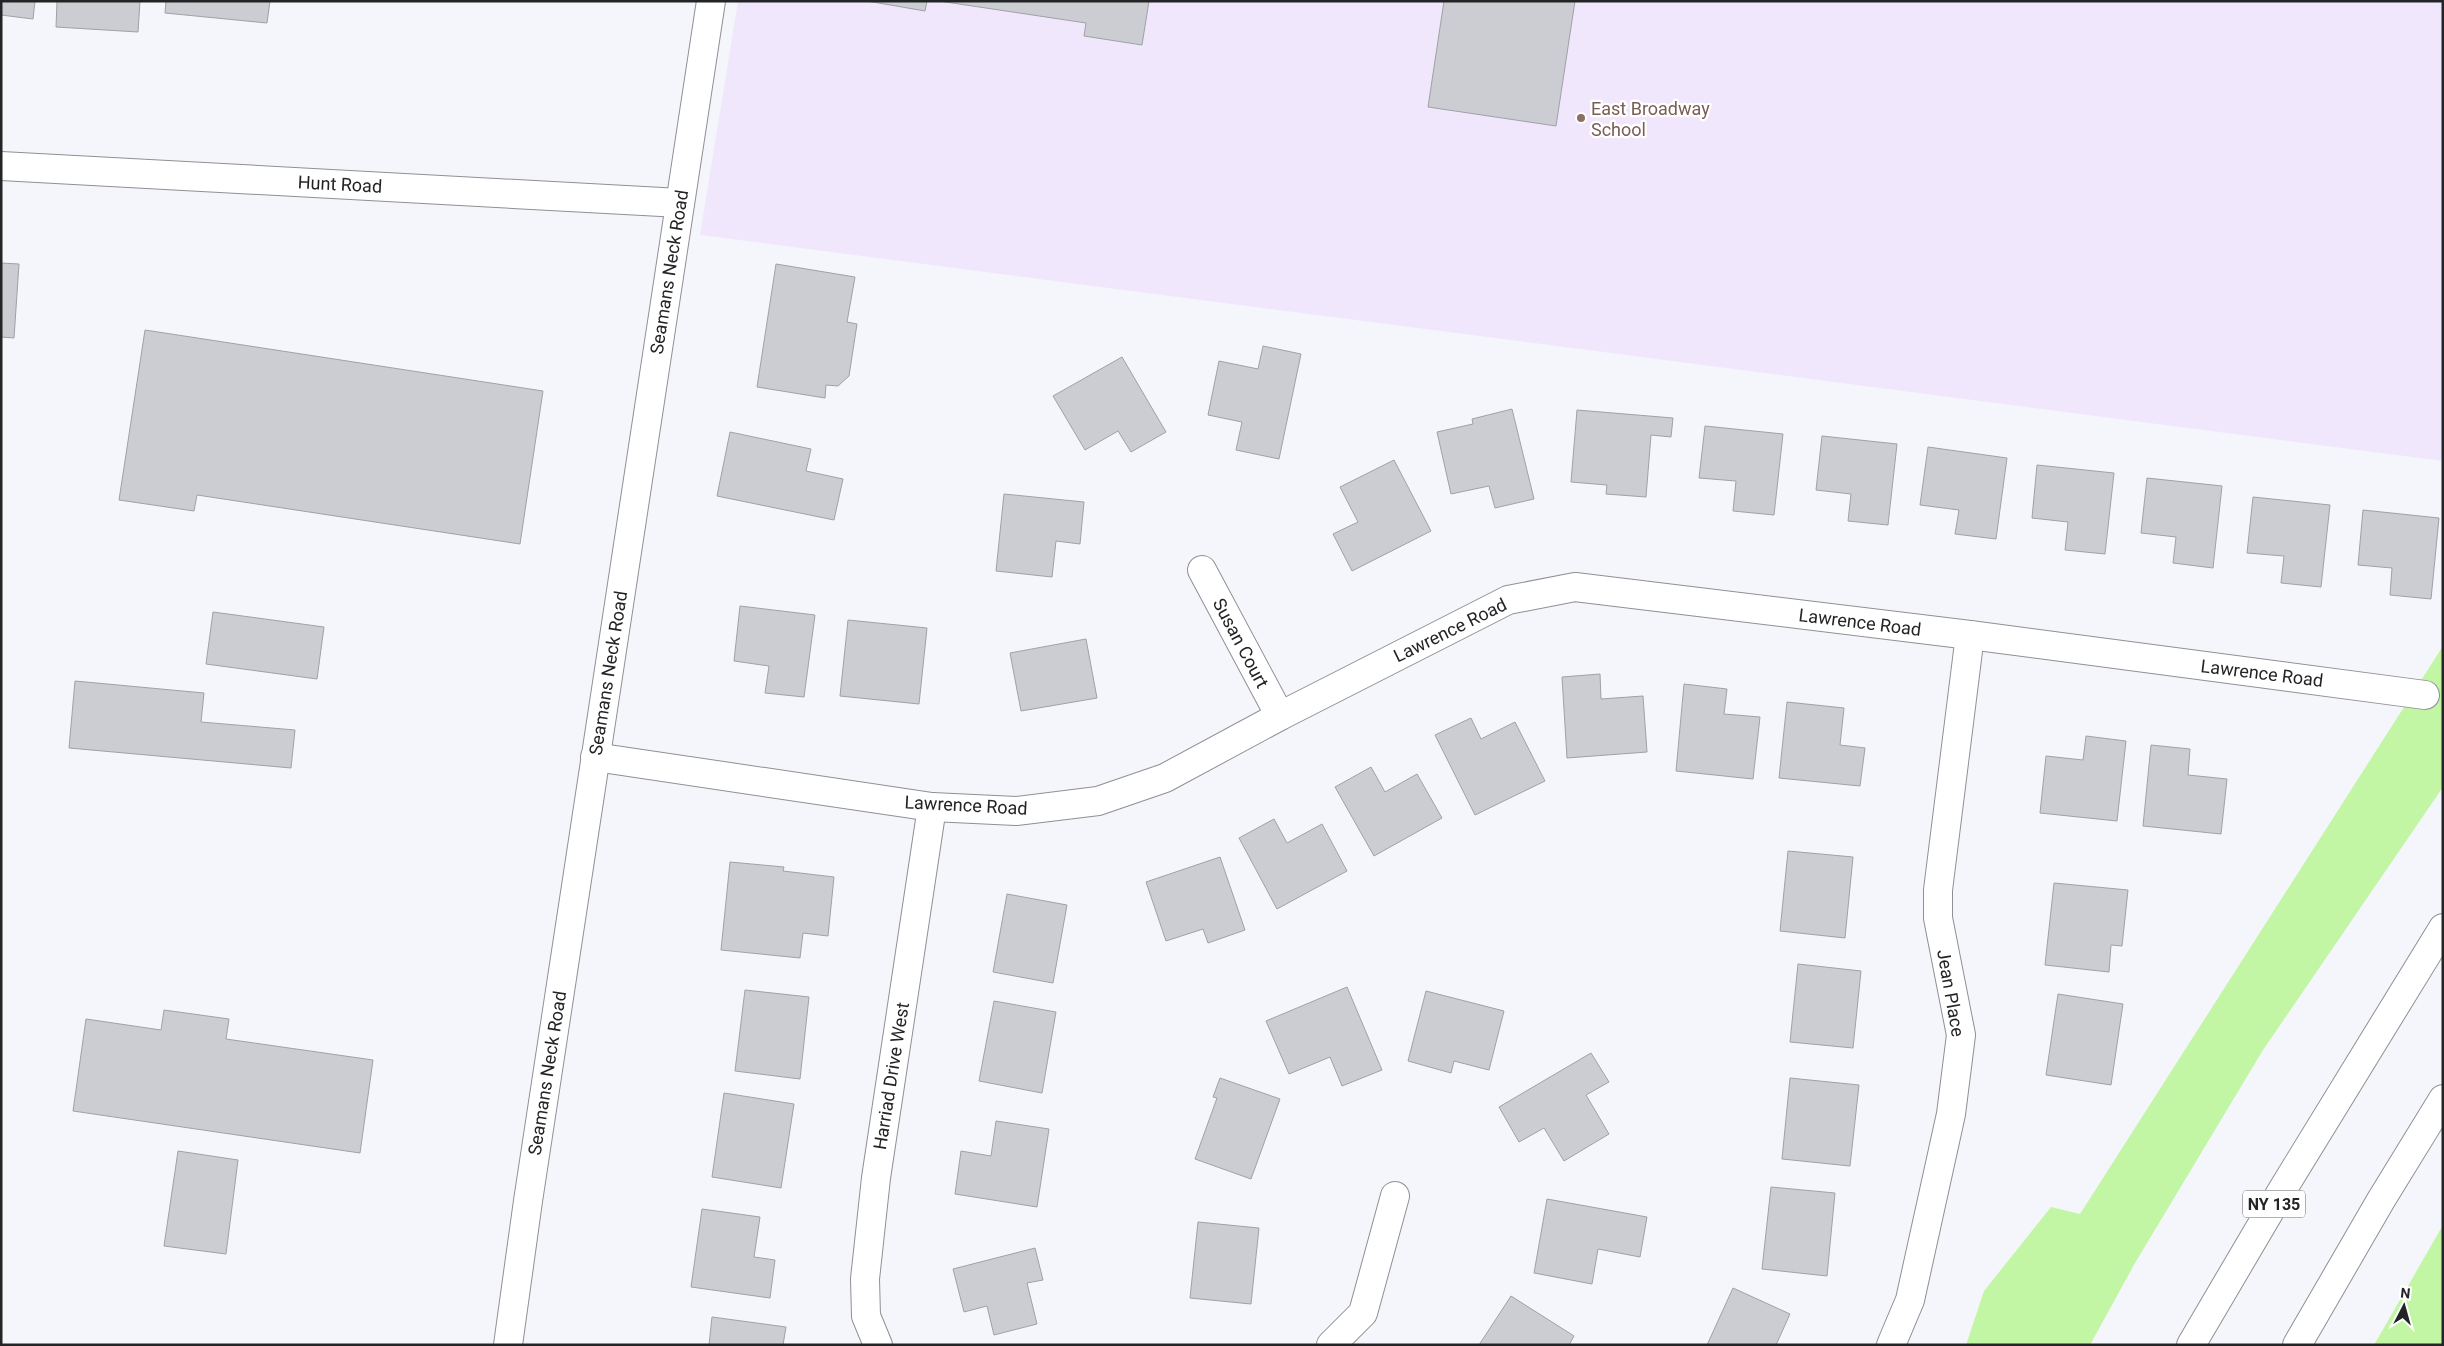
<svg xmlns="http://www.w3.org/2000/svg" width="2444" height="1346" font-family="Roboto,sans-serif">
<rect width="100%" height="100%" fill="#f4f6fb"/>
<!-- education -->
<path fill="#f1e7fc" d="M 738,1 L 2443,1 L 2443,461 L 700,235 Z"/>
<!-- green -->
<g fill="#c2f6a5">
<path d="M 2443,646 L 2443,787 L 2263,1050 L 2135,1263 L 2090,1345 L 1966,1345 L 1984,1291 L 2051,1207 L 2080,1214 Z"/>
<path d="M 2443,1225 L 2443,1345 L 2374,1345 Z"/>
</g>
<!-- building -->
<g fill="#cbcdd2" stroke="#a0a1a6">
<path d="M 1,1 L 35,1 L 33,19 L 1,15 Z"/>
<path d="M 57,1 L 140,1 L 138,32 L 56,27 Z"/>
<path d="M 166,1 L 270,1 L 267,23 L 165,13 Z"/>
<path d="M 867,1 L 927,1 L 925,11 Z"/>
<path d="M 939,1 L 1149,1 L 1142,45 L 1084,36 L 1086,23 Z"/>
<path d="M 1444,1 L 1575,1 L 1556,126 L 1428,107 Z"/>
<path d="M 1,263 L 19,264 L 14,338 L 1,337 Z"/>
<path d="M 776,264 L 855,277 L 847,322 L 857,324 L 849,376 L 838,386 L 826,385 L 825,398 L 757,387 Z"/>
<path d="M 145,330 L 543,391 L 520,544 L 197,495 L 194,511 L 119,500 Z"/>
<path d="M 1263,346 L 1301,354 L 1279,459 L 1236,450 L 1242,422 L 1208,415 L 1219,361 L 1258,369 Z"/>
<path d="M 1122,357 L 1166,432 L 1131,452 L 1118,431 L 1085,450 L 1053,396 Z"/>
<path d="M 1512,409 L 1534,499 L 1495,508 L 1489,486 L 1451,494 L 1437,432 L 1473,424 L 1472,419 Z"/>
<path d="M 1577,410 L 1673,418 L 1671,437 L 1651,435 L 1646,497 L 1606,494 L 1607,485 L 1571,482 Z"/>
<path d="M 1705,426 L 1783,434 L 1774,515 L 1733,511 L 1736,481 L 1699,478 Z"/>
<path d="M 730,432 L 811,449 L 806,471 L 843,479 L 834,520 L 717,496 Z"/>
<path d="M 1822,436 L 1897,444 L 1888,525 L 1848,521 L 1851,494 L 1816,490 Z"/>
<path d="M 1928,447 L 2007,458 L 1996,539 L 1955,534 L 1959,510 L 1920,505 Z"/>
<path d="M 1394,460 L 1431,531 L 1352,571 L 1333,534 L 1358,522 L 1340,487 Z"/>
<path d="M 2037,465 L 2114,473 L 2105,554 L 2065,550 L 2068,522 L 2032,518 Z"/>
<path d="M 2147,478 L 2222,486 L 2213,568 L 2173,563 L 2176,537 L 2141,533 Z"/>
<path d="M 1004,494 L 1084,502 L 1080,544 L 1056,541 L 1052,577 L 996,571 Z"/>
<path d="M 2253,497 L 2330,505 L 2321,587 L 2281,583 L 2284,556 L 2247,553 Z"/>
<path d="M 2363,510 L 2439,518 L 2431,599 L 2390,595 L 2392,568 L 2358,565 Z"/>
<path d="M 740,606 L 815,615 L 804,697 L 765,693 L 769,666 L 734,661 Z"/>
<path d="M 213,612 L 324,627 L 317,679 L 206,664 Z"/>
<path d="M 848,620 L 927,628 L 919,704 L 840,696 Z"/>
<path d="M 1086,639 L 1097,698 L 1021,711 L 1010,653 Z"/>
<path d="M 1600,674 L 1601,699 L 1643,696 L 1647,752 L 1567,758 L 1562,677 Z"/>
<path d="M 75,681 L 204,693 L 201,722 L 295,730 L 291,768 L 69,748 Z"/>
<path d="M 1684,684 L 1727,689 L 1724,714 L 1760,717 L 1753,779 L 1676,771 Z"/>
<path d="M 1787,702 L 1844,708 L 1840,745 L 1865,748 L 1860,786 L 1779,778 Z"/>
<path d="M 1471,718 L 1481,739 L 1515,722 L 1545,781 L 1475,815 L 1435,735 Z"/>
<path d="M 2086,736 L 2126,741 L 2117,821 L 2040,813 L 2046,756 L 2083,760 Z"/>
<path d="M 2151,745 L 2190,749 L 2188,775 L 2227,779 L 2221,834 L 2143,826 Z"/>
<path d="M 1371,767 L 1385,792 L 1417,774 L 1442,818 L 1374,856 L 1335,787 Z"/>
<path d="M 1274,819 L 1287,843 L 1322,824 L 1347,871 L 1277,909 L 1239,838 Z"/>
<path d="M 1788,851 L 1853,857 L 1845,938 L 1780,931 Z"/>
<path d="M 1220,857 L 1245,930 L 1208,943 L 1203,929 L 1166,941 L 1146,882 Z"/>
<path d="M 730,862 L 784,867 L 783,871 L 834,877 L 828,936 L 803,933 L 800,958 L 721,950 Z"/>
<path d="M 2054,883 L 2128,890 L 2122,946 L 2111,945 L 2109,972 L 2045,965 Z"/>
<path d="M 1007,894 L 1067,905 L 1053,983 L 993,972 Z"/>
<path d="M 1798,964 L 1861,971 L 1853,1048 L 1790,1042 Z"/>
<path d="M 1347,987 L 1382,1070 L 1342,1086 L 1330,1057 L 1289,1074 L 1266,1021 Z"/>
<path d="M 745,990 L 809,997 L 800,1079 L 735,1071 Z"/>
<path d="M 1426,991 L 1504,1011 L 1489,1070 L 1454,1061 L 1451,1073 L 1408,1061 Z"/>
<path d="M 2058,994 L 2123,1004 L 2111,1085 L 2046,1075 Z"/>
<path d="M 994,1001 L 1056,1012 L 1042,1093 L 979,1081 Z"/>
<path d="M 164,1010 L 229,1019 L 226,1039 L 373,1060 L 360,1153 L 73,1111 L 86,1019 L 161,1030 Z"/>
<path d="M 1591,1053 L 1609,1082 L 1586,1095 L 1609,1134 L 1564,1161 L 1544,1128 L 1519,1142 L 1499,1107 Z"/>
<path d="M 1220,1078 L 1280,1099 L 1251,1179 L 1195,1159 L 1217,1098 L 1213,1097 Z"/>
<path d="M 1790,1078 L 1859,1085 L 1850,1166 L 1782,1159 Z"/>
<path d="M 724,1093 L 794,1104 L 781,1188 L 712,1177 Z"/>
<path d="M 996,1121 L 1049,1129 L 1037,1207 L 955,1194 L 961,1151 L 991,1156 Z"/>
<path d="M 178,1151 L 238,1160 L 226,1254 L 164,1246 Z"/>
<path d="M 1771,1187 L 1835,1193 L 1827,1276 L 1762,1269 Z"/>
<path d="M 1547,1199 L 1647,1217 L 1640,1257 L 1598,1249 L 1592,1284 L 1534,1273 Z"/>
<path d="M 702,1209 L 760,1217 L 754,1257 L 775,1260 L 770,1298 L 691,1287 Z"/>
<path d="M 1198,1222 L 1259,1228 L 1251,1304 L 1190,1298 Z"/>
<path d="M 1035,1248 L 1043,1280 L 1027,1283 L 1037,1324 L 994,1335 L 987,1306 L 964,1312 L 953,1269 Z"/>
<path d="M 1733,1288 L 1790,1314 L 1776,1345 L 1707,1345 Z"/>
<path d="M 1511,1296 L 1574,1336 L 1569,1345 L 1479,1345 Z"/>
<path d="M 712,1317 L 786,1327 L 783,1345 L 709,1345 Z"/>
</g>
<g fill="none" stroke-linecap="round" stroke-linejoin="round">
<!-- minor casing -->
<g stroke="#8e9094" stroke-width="30">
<g id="minor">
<path d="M 1,166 L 680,203"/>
<path d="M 1202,570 L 1280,716"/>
<path d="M 595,757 L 932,807 L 1016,811 L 1098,801 L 1165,778 L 1280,716 L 1508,600 L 1575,587 L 1970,635 L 2425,695"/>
<path d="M 878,1345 L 866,1316 L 865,1279 L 876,1178 L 932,807"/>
<path d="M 1331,1345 L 1363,1313 L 1395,1196"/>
<path d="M 1891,1345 L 1910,1300 L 1951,1114 L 1961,1035 L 1938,918 L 1938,890 L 1970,635"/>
</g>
</g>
<!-- secondary casing -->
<g stroke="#8e9094" stroke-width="30">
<path id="secondary" d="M 508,1345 L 528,1201 L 711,1"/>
</g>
<!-- motorway casing -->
<g stroke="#8e9094" stroke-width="30">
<g id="motorway">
<path d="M 2191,1345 L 2281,1192 L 2443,928"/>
<path d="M 2297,1345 L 2381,1200 L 2443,1099"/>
</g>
</g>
<!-- minor -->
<use href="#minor" stroke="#fff" stroke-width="28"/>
<!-- secondary -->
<use href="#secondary" stroke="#fff" stroke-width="28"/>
<!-- motorway -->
<use href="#motorway" stroke="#fff" stroke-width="28"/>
</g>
<!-- markers -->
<circle fill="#8d6e63" stroke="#fff" stroke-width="2" cx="1581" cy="118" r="5"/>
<g text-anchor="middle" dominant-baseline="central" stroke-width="4.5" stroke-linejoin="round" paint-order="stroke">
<!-- shield labels -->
<rect fill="#fff" stroke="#656667" stroke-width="1" x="2243" y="1190.5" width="62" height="27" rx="4"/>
<g font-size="16" font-weight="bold" fill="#232426">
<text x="2274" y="1204">NY 135</text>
</g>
<!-- education labels -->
<g font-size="18" fill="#785e54" stroke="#fff" text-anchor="start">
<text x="1591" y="108">East Broadway<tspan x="1591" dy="21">School</tspan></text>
</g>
<!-- street labels -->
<g font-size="18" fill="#232426" stroke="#fff">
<text transform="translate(340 184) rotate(3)">Hunt Road</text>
<text transform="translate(669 272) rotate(-81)">Seamans Neck Road</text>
<text transform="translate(1860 622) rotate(7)">Lawrence Road</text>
<text transform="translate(1450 630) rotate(-26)">Lawrence Road</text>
<text transform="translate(1241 643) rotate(62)">Susan Court</text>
<text transform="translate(608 673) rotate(-81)">Seamans Neck Road</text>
<text transform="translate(2262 673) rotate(7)">Lawrence Road</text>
<text transform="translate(966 805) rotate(3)">Lawrence Road</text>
<text transform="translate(1951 993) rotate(80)">Jean Place</text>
<text transform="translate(547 1073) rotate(-81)">Seamans Neck Road</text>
<text transform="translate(891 1076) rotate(-81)">Harriad Drive West</text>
</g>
</g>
<!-- border -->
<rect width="2444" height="1346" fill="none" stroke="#232426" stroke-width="5"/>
<!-- north arrow -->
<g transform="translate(2404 1306) rotate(6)" stroke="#ffffff" stroke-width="4" paint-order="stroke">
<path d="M0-4L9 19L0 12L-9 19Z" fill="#232426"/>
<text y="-8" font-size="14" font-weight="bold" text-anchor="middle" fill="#232426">N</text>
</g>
</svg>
